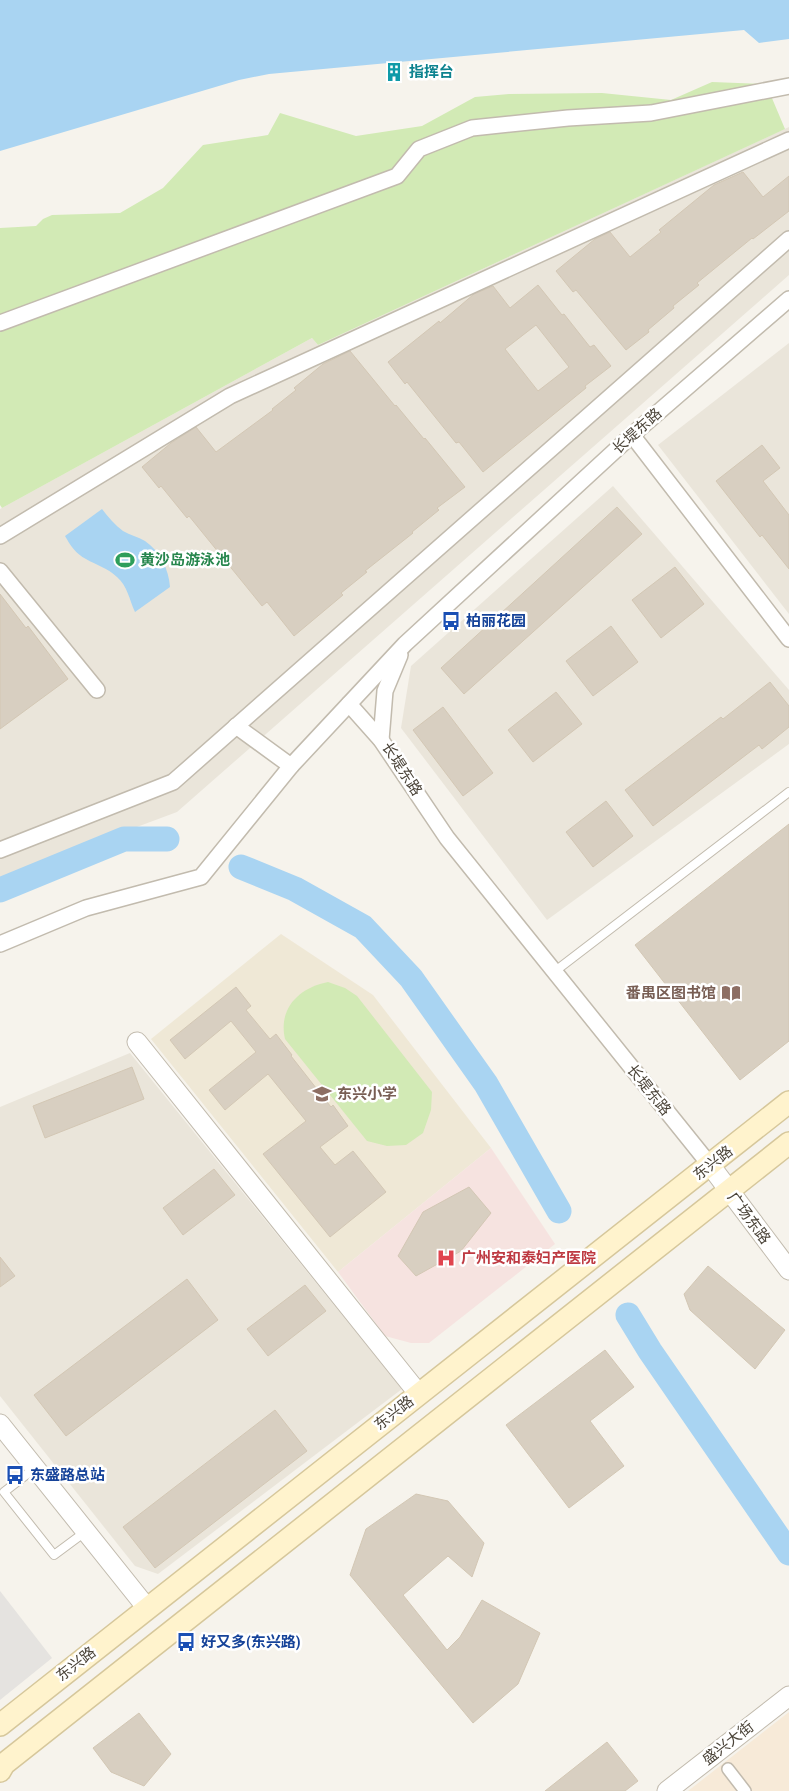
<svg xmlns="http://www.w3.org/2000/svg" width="789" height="1791" font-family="'Roboto Condensed','Noto Sans SC',sans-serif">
<rect width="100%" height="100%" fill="#f6f3ec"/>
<!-- residential -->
<g fill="#eae5da">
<path d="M 789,127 L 789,275 L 177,812 L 0,878 L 0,509 L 312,338 L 318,345 Z"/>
<path d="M 789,343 L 789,614 L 658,445 Z"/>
<path d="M 613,486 L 789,690 L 789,744 L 547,920 L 401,728 L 411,666 Z"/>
<path d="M 130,1053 L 402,1389 L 158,1574 L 135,1566 L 0,1396 L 0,1107 Z"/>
</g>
<!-- commercial -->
<path fill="#f7ead8" d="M 789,1712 L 789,1791 L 688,1791 Z"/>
<!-- education -->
<path fill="#efe8d6" d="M 281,934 L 373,995 L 491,1148 L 338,1272 L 151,1039 Z"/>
<!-- medical -->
<path fill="#f6e3e0" d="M 491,1148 L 555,1244 L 429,1343 L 411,1343 L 385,1336 L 338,1272 Z"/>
<!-- green -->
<g fill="#d2eab5">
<path d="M 712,82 L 766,84 L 785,129 L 318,345 L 312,338 L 2,508 L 0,505 L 0,228 L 36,226 L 43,219 L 52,215 L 120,213 L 163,188 L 203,145 L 268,135 L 280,113 L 356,136 L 422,126 L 475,97 L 509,94 L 602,93 L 671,100 Z"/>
<path d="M 328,982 L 345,988 L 357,996 L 432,1092 L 431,1110 L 423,1133 L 406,1145 L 387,1146 L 367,1141 L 285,1039 C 278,1008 299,988 328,982 Z"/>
</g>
<!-- parking -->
<path fill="#e5e3e0" d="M 0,1591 L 52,1658 L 0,1700 Z"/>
<!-- water -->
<g fill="#a9d4f2">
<path d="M 0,0 L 789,0 L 789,39 L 759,43 L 744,30 L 269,74 L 239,80 L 0,151 Z"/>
<path d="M 102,509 C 108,517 115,525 123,531 C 130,535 138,537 145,541 C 160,551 169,570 170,587 L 135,612 C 129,599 128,587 117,577 C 108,568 96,565 86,559 C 76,554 70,545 65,536 Z"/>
</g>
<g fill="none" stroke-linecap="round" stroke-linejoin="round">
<!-- river -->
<g stroke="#a9d4f2" stroke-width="25">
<path d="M 241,867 L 295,889 L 363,927 L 411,978 L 486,1084 L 559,1211"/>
<path d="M 0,890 L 124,839 L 167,839"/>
<path d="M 628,1315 L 650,1351 L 789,1553"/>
</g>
</g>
<!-- building -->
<g fill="#d8cfc1" stroke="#d3c7b4" fill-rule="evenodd">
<path d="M 743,172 L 763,197 L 789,176 L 789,211 L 753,239 L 752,238 L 697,283 L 699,285 L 673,306 L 674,308 L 648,330 L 649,332 L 626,350 L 576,290 L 573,292 L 556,271 L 595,239 L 610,232 L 630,257 L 661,232 L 659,230 L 714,185 Z"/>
<path d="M 538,285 L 562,315 L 564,314 L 590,347 L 594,345 L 611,366 L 585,386 L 586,388 L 483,472 L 459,442 L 456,443 L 407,382 L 405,384 L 388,362 L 439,321 L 440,323 L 474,294 L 493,286 L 510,308 ZM 536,325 L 569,367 L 538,391 L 505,349 Z"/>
<path d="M 350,351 L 395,406 L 396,405 L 424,439 L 425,438 L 465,487 L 437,508 L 439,510 L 412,532 L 413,533 L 365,571 L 367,572 L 341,593 L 343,595 L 294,636 L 267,602 L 262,606 L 189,516 L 187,518 L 161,486 L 159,488 L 142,467 L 171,443 L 196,427 L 216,452 L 273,410 L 272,409 L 296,390 L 294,388 L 323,364 Z"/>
<path d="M 762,445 L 780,468 L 763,481 L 789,515 L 789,569 L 762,535 L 760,537 L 716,481 Z"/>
<path d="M 617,507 L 642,534 L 464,694 L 441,668 Z"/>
<path d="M 675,567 L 704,604 L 661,638 L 632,600 Z"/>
<path d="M 0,594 L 26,628 L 28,626 L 68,679 L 0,729 Z"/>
<path d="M 611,626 L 638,662 L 593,696 L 566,661 Z"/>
<path d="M 770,682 L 789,706 L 789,727 L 762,749 L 759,745 L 653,826 L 625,790 L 721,717 L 723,719 Z"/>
<path d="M 556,692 L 582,724 L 533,762 L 508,730 Z"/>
<path d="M 443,707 L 493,773 L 463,796 L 413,730 Z"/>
<path d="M 606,801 L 633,836 L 593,867 L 566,832 Z"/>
<path d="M 789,824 L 789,1041 L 740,1080 L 635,945 Z"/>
<path d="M 236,987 L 251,1006 L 246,1010 L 270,1039 L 276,1034 L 292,1055 L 291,1056 L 331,1107 L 333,1105 L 348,1126 L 320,1147 L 335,1165 L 353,1151 L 386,1192 L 330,1237 L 263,1154 L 306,1121 L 268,1074 L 225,1110 L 209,1090 L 256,1052 L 231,1021 L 185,1059 L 170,1040 Z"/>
<path d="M 132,1067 L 144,1099 L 45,1138 L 33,1106 Z"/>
<path d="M 214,1169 L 235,1195 L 183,1235 L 163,1208 Z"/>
<path d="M 469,1187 L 491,1213 L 461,1251 L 416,1276 L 398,1256 L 423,1212 Z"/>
<path d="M 0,1257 L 15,1276 L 0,1287 Z"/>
<path d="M 708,1266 L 785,1330 L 755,1369 L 690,1310 L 684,1294 Z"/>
<path d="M 187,1279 L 218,1320 L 66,1436 L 34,1395 Z"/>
<path d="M 305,1285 L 326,1311 L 268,1356 L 247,1329 Z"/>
<path d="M 605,1350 L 634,1387 L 590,1421 L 624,1466 L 569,1508 L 506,1425 Z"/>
<path d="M 275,1410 L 307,1451 L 155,1568 L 123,1527 Z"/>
<path d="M 416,1494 L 448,1501 L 484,1543 L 472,1577 L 448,1556 L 403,1595 L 447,1650 L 460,1637 L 482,1600 L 540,1633 L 518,1684 L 473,1723 L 350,1575 L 366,1529 Z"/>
<path d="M 139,1713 L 171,1754 L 144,1786 L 111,1772 L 93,1748 Z"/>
<path d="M 607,1742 L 638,1781 L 625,1791 L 545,1791 Z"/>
</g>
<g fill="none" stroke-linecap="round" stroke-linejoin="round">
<!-- service casing -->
<g stroke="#c2bbae" stroke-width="10">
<g id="service">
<path d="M 554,972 L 789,792"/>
<path d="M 35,1468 L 4,1492 L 54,1555 L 85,1532"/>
</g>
</g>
<!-- pedestrian casing -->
<g stroke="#c2bbae" stroke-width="14">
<path id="pedestrian" d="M 728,1769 L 745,1791"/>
</g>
<!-- minor casing -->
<g stroke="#c2bbae" stroke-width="18">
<g id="minor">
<path d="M 0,323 L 397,176 L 419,149 L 472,128 L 568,118 L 651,113 L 789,86"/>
<path d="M 632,435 L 789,639"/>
<path d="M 0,536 L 230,396 L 789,140"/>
<path d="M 0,571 L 97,690"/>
<path d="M 349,704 L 381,740 L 447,838 L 710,1165"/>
<path d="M 236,726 L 291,766"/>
<path d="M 381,740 L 385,691 L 400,655"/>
<path d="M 0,850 L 173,782 L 789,239"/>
<path d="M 0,944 L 86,908 L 201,877 L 291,766 L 405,644 L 632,435 L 789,299"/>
</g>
</g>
<!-- tertiary casing -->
<g stroke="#c2bbae" stroke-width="21">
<g id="tertiary">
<path d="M 137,1042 L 418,1393"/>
<path d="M 710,1165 L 789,1270"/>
<path d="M 0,1424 L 147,1608"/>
<path d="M 667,1791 L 789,1696"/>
</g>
</g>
<!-- secondary casing -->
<g stroke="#d6c79b" stroke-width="24">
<g id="secondary">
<path d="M 0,1725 L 789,1102"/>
<path d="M 0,1771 L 4,1764 L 789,1143"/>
</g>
</g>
<!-- service -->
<use href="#service" stroke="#fff" stroke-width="8"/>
<!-- pedestrian -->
<use href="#pedestrian" stroke="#fff" stroke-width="11"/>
<!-- minor -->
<use href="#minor" stroke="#fff" stroke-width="15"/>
<!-- tertiary -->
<use href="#tertiary" stroke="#fff" stroke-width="19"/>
<!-- secondary -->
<use href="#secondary" stroke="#fff3cd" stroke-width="21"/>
</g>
<!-- icons -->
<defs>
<g id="building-bare" transform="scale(1.5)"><path d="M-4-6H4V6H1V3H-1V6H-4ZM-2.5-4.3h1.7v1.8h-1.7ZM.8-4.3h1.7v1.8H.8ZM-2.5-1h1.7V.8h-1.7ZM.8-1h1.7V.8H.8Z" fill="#0f9aa8" stroke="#fff" stroke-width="2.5" paint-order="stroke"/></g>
<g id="stadium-bare" transform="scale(1.5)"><path d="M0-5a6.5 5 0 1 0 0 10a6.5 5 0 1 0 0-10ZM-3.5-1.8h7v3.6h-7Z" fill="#2e9e5b" stroke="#fff" stroke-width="2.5" paint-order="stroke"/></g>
<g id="bus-bare" transform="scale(1.5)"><path d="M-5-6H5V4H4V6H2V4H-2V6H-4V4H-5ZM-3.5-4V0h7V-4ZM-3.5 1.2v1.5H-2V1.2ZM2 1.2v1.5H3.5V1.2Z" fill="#1a4fb4" stroke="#fff" stroke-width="2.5" paint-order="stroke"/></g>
<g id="library-bare" transform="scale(1.5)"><path d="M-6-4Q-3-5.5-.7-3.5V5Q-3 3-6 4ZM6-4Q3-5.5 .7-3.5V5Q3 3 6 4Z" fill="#8d6e63" stroke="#fff" stroke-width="2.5" paint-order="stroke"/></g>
<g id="school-bare" transform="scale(1.5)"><path d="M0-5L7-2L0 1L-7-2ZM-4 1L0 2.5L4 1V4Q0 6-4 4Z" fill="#8d6e63" stroke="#fff" stroke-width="2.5" paint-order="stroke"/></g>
<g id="hospital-bare" transform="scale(1.5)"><path d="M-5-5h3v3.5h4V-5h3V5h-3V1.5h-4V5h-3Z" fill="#e0444e" stroke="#fff" stroke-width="2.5" paint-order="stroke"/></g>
</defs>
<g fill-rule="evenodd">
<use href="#building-bare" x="394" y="72"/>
<use href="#stadium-bare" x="125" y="560"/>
<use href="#bus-bare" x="451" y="621"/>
<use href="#library-bare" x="731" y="993"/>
<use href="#school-bare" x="322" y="1094"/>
<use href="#hospital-bare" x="446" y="1258"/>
<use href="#bus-bare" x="15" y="1475"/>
<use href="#bus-bare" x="186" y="1642"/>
</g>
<g text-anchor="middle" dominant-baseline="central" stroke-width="5" stroke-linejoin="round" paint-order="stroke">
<!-- culture labels -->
<g font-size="15" font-weight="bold" fill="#0d838f" stroke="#fff" text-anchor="start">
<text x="409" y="72">指挥台</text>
</g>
<!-- street labels -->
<g font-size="15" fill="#4b4439" stroke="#fff">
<text transform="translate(637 431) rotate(-42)">长堤东路</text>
<text transform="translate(402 769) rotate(57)">长堤东路</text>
<text transform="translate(649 1090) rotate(51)">长堤东路</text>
<text transform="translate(713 1163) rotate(-38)">东兴路</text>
<text transform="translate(749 1218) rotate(53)">广场东路</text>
<text transform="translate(394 1413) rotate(-38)">东兴路</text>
<text transform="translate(76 1664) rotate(-38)">东兴路</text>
<text transform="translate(728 1743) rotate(-38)">盛兴大街</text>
</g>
<!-- leisure labels -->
<g font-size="15" font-weight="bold" fill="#27864d" stroke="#fff" text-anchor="start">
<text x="140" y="560">黄沙岛游泳池</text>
</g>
<!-- transit labels -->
<g font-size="15" font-weight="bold" fill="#164399" stroke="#fff" text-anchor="start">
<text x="466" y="621">柏丽花园</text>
<text x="30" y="1475">东盛路总站</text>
<text x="201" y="1642">好又多(东兴路)</text>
</g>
<!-- education labels -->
<g font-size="15" font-weight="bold" fill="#785e54" stroke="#fff" text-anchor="end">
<text x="716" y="993">番禺区图书馆</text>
<text x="337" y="1094" text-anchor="start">东兴小学</text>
</g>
<!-- health labels -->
<g font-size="15" font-weight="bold" fill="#be3a42" stroke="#fff" text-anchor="start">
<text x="461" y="1258">广州安和泰妇产医院</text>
</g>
</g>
</svg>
